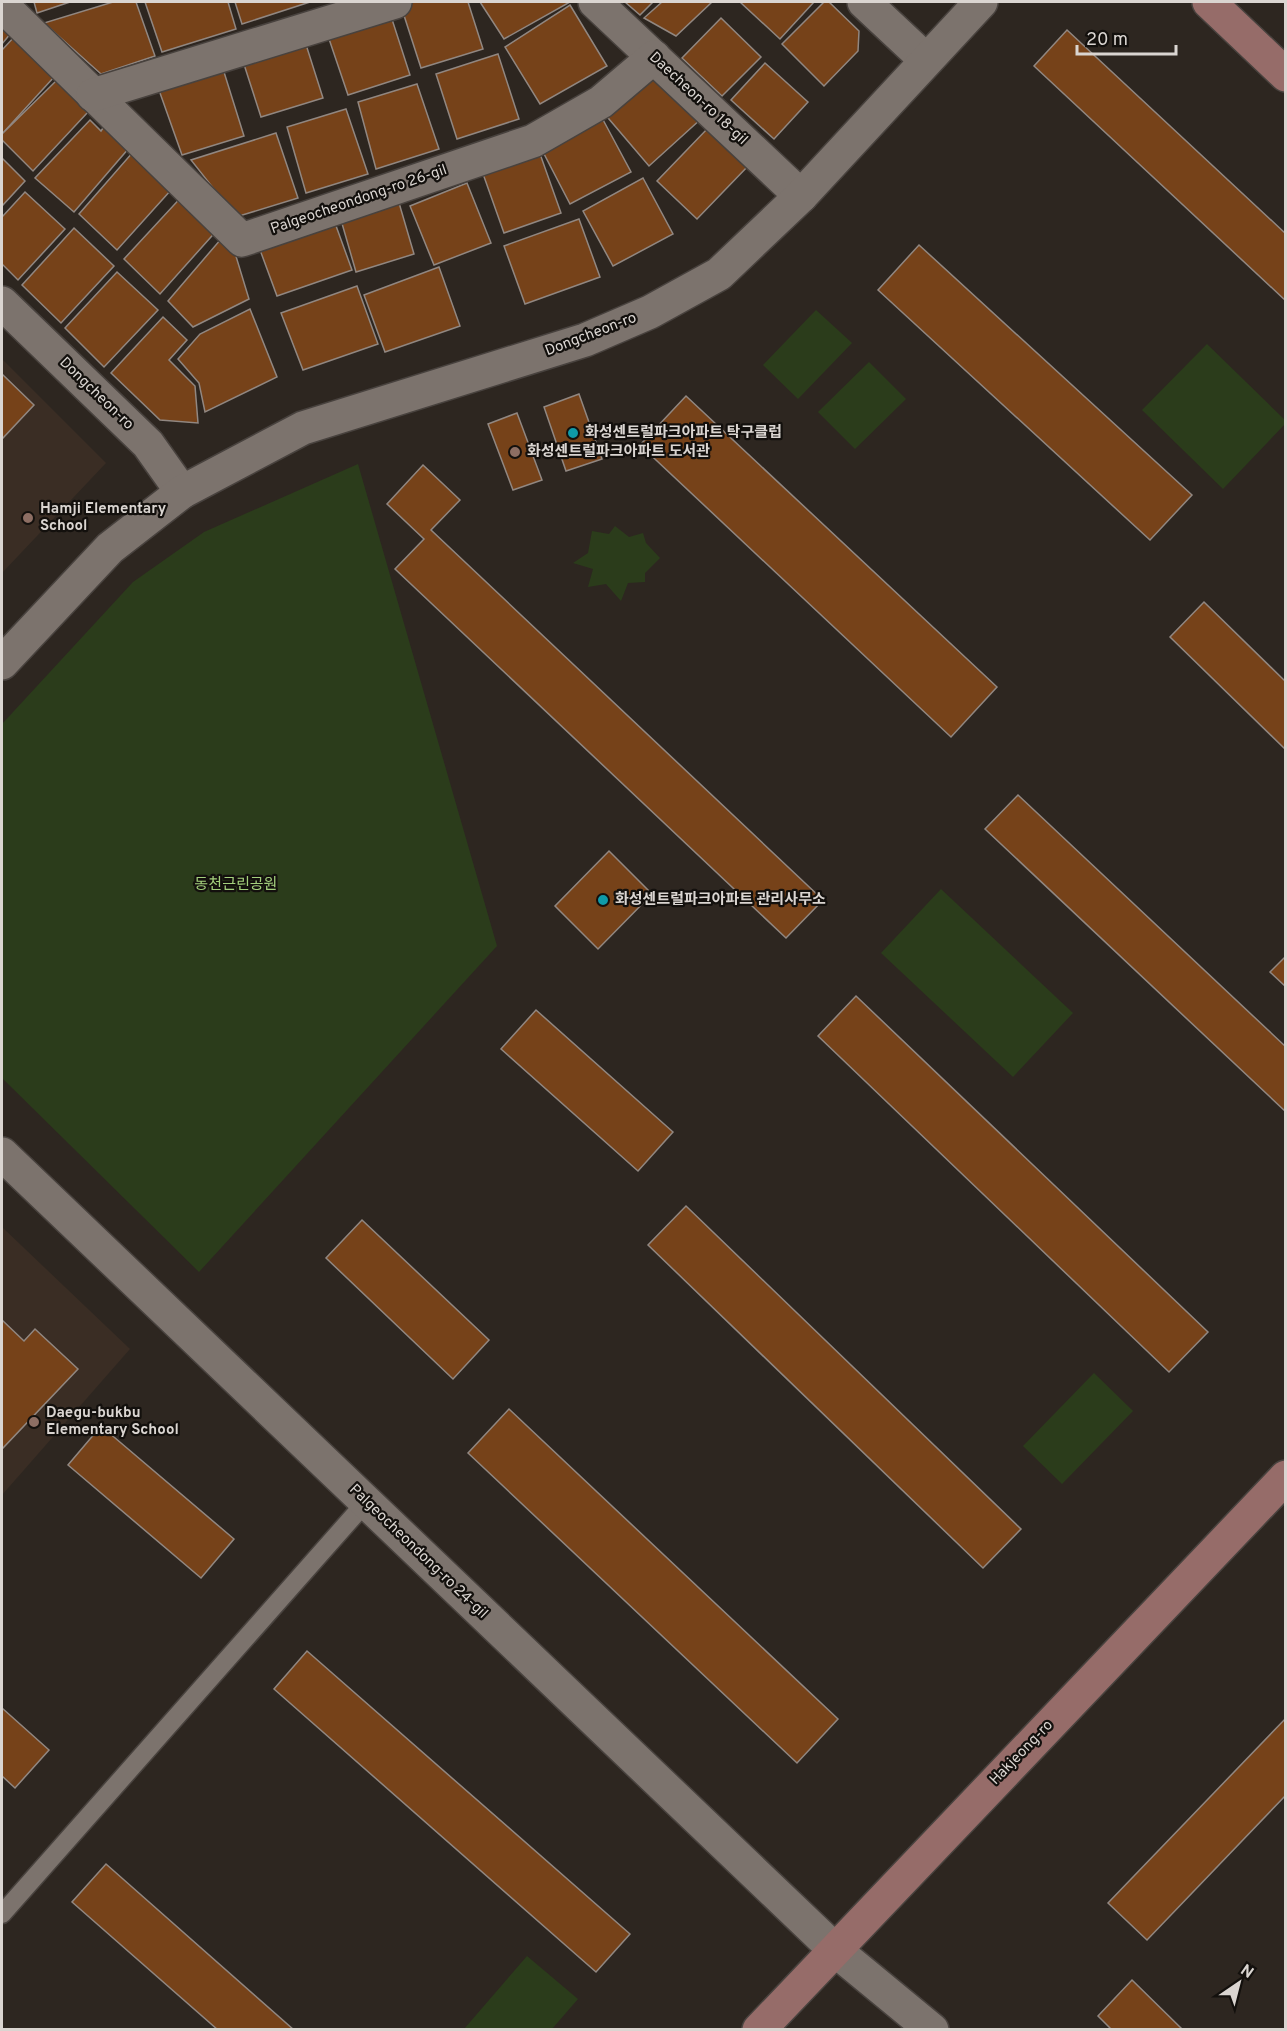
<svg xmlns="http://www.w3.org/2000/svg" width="1287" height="2031" font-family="Overpass,'Noto Sans KR',sans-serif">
<rect width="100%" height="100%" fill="#2d2620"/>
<!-- built -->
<g fill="#3a2d24">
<path d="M 2,359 L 106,463 L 2,573 Z"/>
<path d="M 2,1227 L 130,1349 L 2,1495 Z"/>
</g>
<!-- green -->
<g fill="#2b3c1b">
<path d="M 816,310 L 852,343 L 798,399 L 763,365 Z"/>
<path d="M 1207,344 L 1285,420 L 1285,424 L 1223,489 L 1142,410 Z"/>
<path d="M 869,362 L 906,399 L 855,449 L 818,412 Z"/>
<path d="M 358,464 L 497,946 L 199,1272 L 2,1078 L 2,724 L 133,582 L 204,532 Z"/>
<path d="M 615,526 L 629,537 L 643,533 L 646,543 L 660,558 L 645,573 L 645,582 L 628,583 L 621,601 L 606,584 L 588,587 L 593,569 L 573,563 L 588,553 L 592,531 L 609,534 Z"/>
<path d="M 941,889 L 1073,1013 L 1013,1077 L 881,953 Z"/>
<path d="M 1094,1373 L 1133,1411 L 1062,1484 L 1023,1446 Z"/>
<path d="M 527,1956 L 578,1999 L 552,2029 L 464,2029 Z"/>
</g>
<!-- building -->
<g fill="#764219" stroke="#918781" stroke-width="1.5">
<path d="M 34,2 L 70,2 L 37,13 Z"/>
<path d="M 113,2 L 136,2 L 155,56 L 101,74 L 44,23 Z"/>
<path d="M 145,2 L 228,2 L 236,29 L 162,52 Z"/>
<path d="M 235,2 L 310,2 L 242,24 Z"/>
<path d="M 406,2 L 468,2 L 483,49 L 421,68 L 400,3 Z"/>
<path d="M 480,2 L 570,2 L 504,39 Z"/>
<path d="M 625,2 L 653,2 L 640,15 Z"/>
<path d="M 662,2 L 712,2 L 676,36 L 644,18 Z"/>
<path d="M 740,2 L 814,2 L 780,39 Z"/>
<path d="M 824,2 L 829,2 L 859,31 L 858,51 L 824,86 L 782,44 Z"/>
<path d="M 570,5 L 607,66 L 540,104 L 505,47 Z"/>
<path d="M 389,10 L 410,75 L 348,95 L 326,30 Z"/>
<path d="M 721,18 L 761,57 L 722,96 L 682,58 Z"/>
<path d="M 2,25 L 11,33 L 2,44 Z"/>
<path d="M 1067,30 L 1286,234 L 1286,301 L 1034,66 Z"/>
<path d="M 302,32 L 323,98 L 261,117 L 240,52 Z"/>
<path d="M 15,36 L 54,77 L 2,134 L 2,50 Z"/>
<path d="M 498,54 L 519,119 L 457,139 L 436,74 Z"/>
<path d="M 219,56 L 244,136 L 182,155 L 154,76 Z"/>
<path d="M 765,63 L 808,102 L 774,139 L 731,100 Z"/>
<path d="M 656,68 L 702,118 L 649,166 L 603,112 Z"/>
<path d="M 58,79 L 88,112 L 33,171 L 2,140 L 2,134 Z"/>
<path d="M 417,84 L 439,149 L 376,169 L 358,102 Z"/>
<path d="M 346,109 L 368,174 L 306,193 L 287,127 Z"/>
<path d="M 601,116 L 631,172 L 570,204 L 541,148 Z"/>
<path d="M 90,120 L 101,131 L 105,125 L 129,148 L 74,212 L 35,178 Z"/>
<path d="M 709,127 L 749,165 L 697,219 L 657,181 Z"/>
<path d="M 276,133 L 298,198 L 236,217 L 191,160 Z"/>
<path d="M 539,151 L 561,213 L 504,233 L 482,171 Z"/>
<path d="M 133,152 L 171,190 L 117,250 L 79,214 Z"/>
<path d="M 2,158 L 25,181 L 2,206 Z"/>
<path d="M 643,178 L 673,234 L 613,266 L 583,211 Z"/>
<path d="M 467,183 L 491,243 L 434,265 L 410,206 Z"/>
<path d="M 25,192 L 65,229 L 18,280 L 2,264 L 2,217 Z"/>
<path d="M 185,193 L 219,228 L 160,294 L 124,259 Z"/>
<path d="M 397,196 L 414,254 L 356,272 L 339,213 Z"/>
<path d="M 331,212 L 352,270 L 277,296 L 256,239 Z"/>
<path d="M 579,219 L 600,277 L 525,304 L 504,246 Z"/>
<path d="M 74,228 L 114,266 L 61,323 L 22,285 Z"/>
<path d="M 221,239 L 235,253 L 249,299 L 193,327 L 168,301 Z"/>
<path d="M 919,245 L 1192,495 L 1150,540 L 878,290 Z"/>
<path d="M 439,267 L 460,326 L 385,352 L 364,295 Z"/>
<path d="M 117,272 L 158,310 L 104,367 L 65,328 Z"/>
<path d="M 357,286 L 378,344 L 303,370 L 281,313 Z"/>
<path d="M 250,309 L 277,377 L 205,412 L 199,383 L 178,359 L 200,334 Z"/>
<path d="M 163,317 L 187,340 L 169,360 L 195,386 L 198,423 L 160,420 L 111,373 Z"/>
<path d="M 2,374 L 34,405 L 2,439 Z"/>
<path d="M 579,394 L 602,459 L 566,471 L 544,407 Z"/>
<path d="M 686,396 L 997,687 L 951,737 L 640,445 Z"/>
<path d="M 517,413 L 542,480 L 513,490 L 488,424 Z"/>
<path d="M 423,465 L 460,500 L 431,530 L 823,900 L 786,938 L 395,569 L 424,539 L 387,504 Z"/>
<path d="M 1204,602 L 1286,682 L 1286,750 L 1170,637 Z"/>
<path d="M 1018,795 L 1286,1047 L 1286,1112 L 985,829 Z"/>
<path d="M 609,851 L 652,894 L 598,949 L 555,906 Z"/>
<path d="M 1286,956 L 1286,987 L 1270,972 Z"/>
<path d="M 856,996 L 1208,1332 L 1169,1372 L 818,1036 Z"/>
<path d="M 536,1010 L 673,1132 L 638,1171 L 501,1049 Z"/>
<path d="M 686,1206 L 1021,1529 L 983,1568 L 648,1245 Z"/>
<path d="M 362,1220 L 489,1340 L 453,1379 L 326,1258 Z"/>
<path d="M 2,1320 L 24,1341 L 35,1329 L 78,1369 L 2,1449 Z"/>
<path d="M 509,1409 L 838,1719 L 797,1763 L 468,1453 Z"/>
<path d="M 101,1426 L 234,1539 L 201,1578 L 68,1465 Z"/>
<path d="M 307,1651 L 630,1934 L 596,1972 L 274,1689 Z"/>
<path d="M 2,1708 L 49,1750 L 15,1788 L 2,1776 Z"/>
<path d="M 1286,1718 L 1286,1795 L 1147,1940 L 1108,1903 Z"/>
<path d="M 106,1864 L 294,2030 L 218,2030 L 72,1902 Z"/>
<path d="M 1132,1980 L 1183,2030 L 1112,2030 L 1098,2016 Z"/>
</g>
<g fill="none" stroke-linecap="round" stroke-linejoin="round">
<!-- service casing -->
<g stroke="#48423e" stroke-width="21">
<path id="service" d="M 2,1914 L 366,1502"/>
</g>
<!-- minor casing -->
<g stroke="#48423e" stroke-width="36">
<g id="minor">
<path d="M 595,2 L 801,196"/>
<path d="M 864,2 L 926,60"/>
<path d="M 2,5 L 242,240 L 533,141 L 601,102 L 654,57"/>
<path d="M 93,95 L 395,2"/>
<path d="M 2,303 L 148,444 L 182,492"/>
<path d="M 2,1154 L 835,1950 L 932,2030"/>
</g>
</g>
<!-- tertiary casing -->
<g stroke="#48423e" stroke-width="36">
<path id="tertiary" d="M 2,663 L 110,548 L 182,492 L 303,428 L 585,340 L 650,312 L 719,274 L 801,196 L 981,2"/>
</g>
<!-- secondary casing -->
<g stroke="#48423e" stroke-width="36">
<g id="secondary">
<path d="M 1209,2 L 1286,75"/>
<path d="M 759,2030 L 1286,1477"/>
</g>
</g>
<!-- service -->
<use href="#service" stroke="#7c736d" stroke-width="18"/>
<!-- minor -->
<use href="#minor" stroke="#7c736d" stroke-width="33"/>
<!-- tertiary -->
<use href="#tertiary" stroke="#7c736d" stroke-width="33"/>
<!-- secondary -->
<use href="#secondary" stroke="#966c69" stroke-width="33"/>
</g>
<!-- markers -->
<g fill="#0f9aa8" stroke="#13100d" stroke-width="2">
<circle cx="573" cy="433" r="6"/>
<circle cx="603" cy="900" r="6"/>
</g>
<g fill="#8d6e63" stroke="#13100d" stroke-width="2">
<circle cx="515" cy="452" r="6"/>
<circle cx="28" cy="518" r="6"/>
<circle cx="34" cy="1422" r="6"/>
</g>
<g text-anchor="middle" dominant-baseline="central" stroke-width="4.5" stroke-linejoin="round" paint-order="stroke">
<!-- street labels -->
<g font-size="15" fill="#dad5d1" stroke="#13100d">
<text transform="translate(698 99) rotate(43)">Daecheon-ro 18-gil</text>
<text transform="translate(359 200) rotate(-19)">Palgeocheondong-ro 26-gil</text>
<text transform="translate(591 335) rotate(-21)">Dongcheon-ro</text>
<text transform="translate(96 394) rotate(44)">Dongcheon-ro</text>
<text transform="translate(418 1552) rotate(44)">Palgeocheondong-ro 24-gil</text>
<text transform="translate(1022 1753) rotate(-46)">Hakjeong-ro</text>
</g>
<!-- poi labels -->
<g font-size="15" font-weight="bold" fill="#dad5d1" stroke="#13100d" text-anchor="start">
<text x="585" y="433">화성센트럴파크아파트 탁구클럽</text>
<text x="527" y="452">화성센트럴파크아파트 도서관</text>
<text x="40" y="509">Hamji Elementary<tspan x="40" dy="17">School</tspan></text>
<text x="615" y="900">화성센트럴파크아파트 관리사무소</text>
<text x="46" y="1413">Daegu-bukbu<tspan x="46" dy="17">Elementary School</tspan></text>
</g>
<!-- park labels -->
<g font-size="15" fill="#a4d07d" stroke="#13100d">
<text x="236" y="885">동천근린공원</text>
</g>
</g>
<!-- border -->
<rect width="1287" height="2031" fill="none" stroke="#dad5d1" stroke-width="6"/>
<!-- north arrow -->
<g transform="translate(1239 1983) rotate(35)" stroke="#13100d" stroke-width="4.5" paint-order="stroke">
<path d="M0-4.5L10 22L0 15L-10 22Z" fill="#dad5d1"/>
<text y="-9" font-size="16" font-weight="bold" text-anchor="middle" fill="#dad5d1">N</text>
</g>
<!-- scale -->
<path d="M1077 45v9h99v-9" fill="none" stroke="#dad5d1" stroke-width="3"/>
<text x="1086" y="45" font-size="18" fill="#dad5d1" stroke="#13100d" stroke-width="4.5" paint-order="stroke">20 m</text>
</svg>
